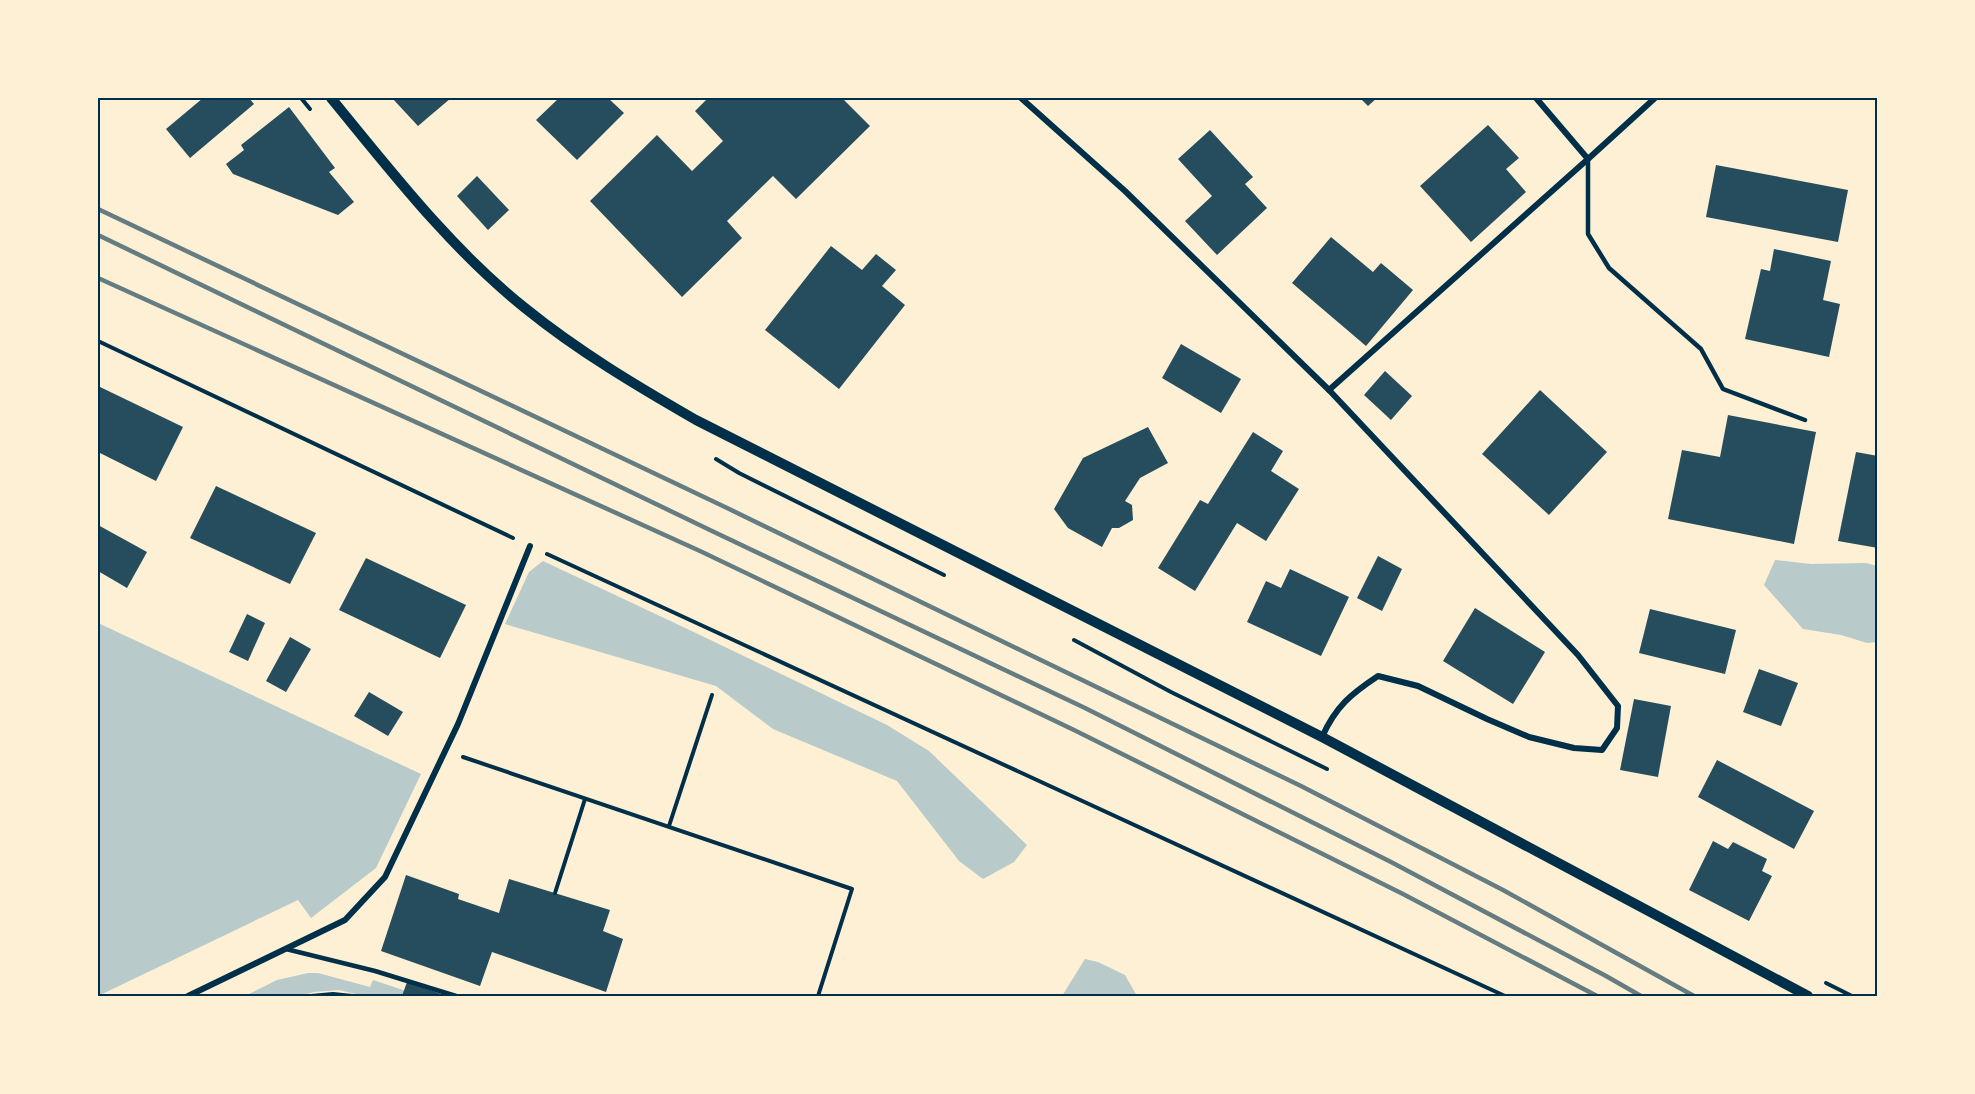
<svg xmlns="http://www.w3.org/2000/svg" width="1975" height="1094" font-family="'Work Sans',sans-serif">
<rect width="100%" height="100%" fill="#fdf0d5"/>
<!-- green -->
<g fill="#b9caca">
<path d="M 1775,560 L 1811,564 L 1866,563 L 1877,566 L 1877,642 L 1867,643 L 1841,635 L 1803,629 L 1764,585 Z"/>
<path d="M 543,561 L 698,634 L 887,725 L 929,751 L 1027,845 L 1014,862 L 983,879 L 959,861 L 897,781 L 773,729 L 716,686 L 505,624 L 529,572 Z"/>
<path d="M 98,623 L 421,774 L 376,868 L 311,918 L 298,900 L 98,996 Z"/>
<path d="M 1085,959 L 1098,962 L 1125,975 L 1137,996 L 1062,996 Z"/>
<path d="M 308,973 L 318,973 L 370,987 L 373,980 L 406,991 L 409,996 L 364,996 L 339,990 L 314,992 L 299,996 L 245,996 L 277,980 Z"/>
</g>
<!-- building -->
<g fill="#264d5e">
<path d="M 203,98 L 249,98 L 254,104 L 190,158 L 166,129 Z"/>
<path d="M 392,98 L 451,98 L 418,126 Z"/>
<path d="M 559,98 L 608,98 L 624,113 L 577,160 L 536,120 Z"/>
<path d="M 708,98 L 842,98 L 870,126 L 796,199 L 773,176 L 727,221 L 742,238 L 682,297 L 590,201 L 657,135 L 692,171 L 723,141 L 695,111 Z"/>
<path d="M 1360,98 L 1377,98 L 1368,106 Z"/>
<path d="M 289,107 L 335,168 L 329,172 L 354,202 L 338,215 L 233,174 L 226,164 L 244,150 L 241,145 Z"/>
<path d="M 1488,125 L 1519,158 L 1506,169 L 1526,192 L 1471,242 L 1420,186 Z"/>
<path d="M 1210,130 L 1253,177 L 1245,184 L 1267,208 L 1217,255 L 1185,221 L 1212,196 L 1178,159 Z"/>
<path d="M 1716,165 L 1848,190 L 1838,242 L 1706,217 Z"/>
<path d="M 477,176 L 509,210 L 488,230 L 457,196 Z"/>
<path d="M 1331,237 L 1373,272 L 1381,263 L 1413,290 L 1366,346 L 1292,283 Z"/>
<path d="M 831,246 L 862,270 L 876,254 L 896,270 L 882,286 L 905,305 L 839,389 L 765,330 Z"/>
<path d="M 1774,249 L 1831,261 L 1823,300 L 1840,304 L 1829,357 L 1745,339 L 1761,269 L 1770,271 Z"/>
<path d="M 1181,344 L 1241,379 L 1221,413 L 1162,378 Z"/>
<path d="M 1385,371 L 1412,396 L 1391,420 L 1364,395 Z"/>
<path d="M 98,386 L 183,427 L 156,481 L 98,452 Z"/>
<path d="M 1540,390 L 1607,452 L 1549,515 L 1482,454 Z"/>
<path d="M 1728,415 L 1816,432 L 1794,544 L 1668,519 L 1682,450 L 1720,457 Z"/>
<path d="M 1148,427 L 1168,463 L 1140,478 L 1125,501 L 1132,505 L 1133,520 L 1119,528 L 1112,528 L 1102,547 L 1068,528 L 1054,509 L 1083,458 Z"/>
<path d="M 1253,432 L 1283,451 L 1271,471 L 1299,489 L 1266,541 L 1237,523 L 1195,591 L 1158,568 L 1200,500 L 1208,504 Z"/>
<path d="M 1856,452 L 1878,456 L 1878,548 L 1838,541 Z"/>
<path d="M 216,486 L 316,533 L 290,584 L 190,538 Z"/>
<path d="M 98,525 L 147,552 L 127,588 L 98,571 Z"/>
<path d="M 1378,556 L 1402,569 L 1382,611 L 1357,598 Z"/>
<path d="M 366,558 L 466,605 L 440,658 L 339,610 Z"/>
<path d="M 1290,569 L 1349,597 L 1321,656 L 1247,622 L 1266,581 L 1281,588 Z"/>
<path d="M 1475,608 L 1545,652 L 1513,704 L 1443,661 Z"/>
<path d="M 1650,609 L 1736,630 L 1725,674 L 1639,653 Z"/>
<path d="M 247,614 L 265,623 L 248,661 L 229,652 Z"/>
<path d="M 290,637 L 311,649 L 286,692 L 266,681 Z"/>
<path d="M 1759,669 L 1798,683 L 1781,726 L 1743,712 Z"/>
<path d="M 369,692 L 403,712 L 388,736 L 354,716 Z"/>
<path d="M 1634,699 L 1671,706 L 1658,777 L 1620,770 Z"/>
<path d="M 1717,760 L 1814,811 L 1794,849 L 1698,797 Z"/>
<path d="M 1713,841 L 1728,849 L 1733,842 L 1767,859 L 1762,871 L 1772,876 L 1749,921 L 1689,890 Z"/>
<path d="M 406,875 L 459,894 L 458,899 L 499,913 L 509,879 L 610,910 L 603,931 L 623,939 L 606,992 L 492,952 L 480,986 L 381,951 Z"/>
<path d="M 407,982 L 447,996 L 402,996 Z"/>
</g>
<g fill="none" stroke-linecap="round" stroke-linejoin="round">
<!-- path -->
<g stroke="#003049" stroke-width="4">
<path d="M 301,98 L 310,109"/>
<path d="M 98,341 L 513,538"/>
<path d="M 716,459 L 739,473 L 944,575"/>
<path d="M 547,554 L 1505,996"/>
<path d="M 1074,640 L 1171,692 L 1327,769"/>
<path d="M 463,757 L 852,889 L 818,996"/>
<path d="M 669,826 L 712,695"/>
<path d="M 555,893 L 585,799"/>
<path d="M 1826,983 L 1852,996"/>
<path d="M 311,996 L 333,994 L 352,996"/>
</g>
<!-- service -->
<g stroke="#003049" stroke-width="4.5">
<path d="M 1588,159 L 1588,234 L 1609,268 L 1701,349 L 1723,389 L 1805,420"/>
<path d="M 286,949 L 375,971 L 456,996"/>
</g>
<!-- minor -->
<g stroke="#003049" stroke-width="6">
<path d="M 1021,98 L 1125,191 L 1329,390 L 1578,655 L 1618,706 L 1617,728 L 1602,750 L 1574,748 L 1529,737 L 1487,719 L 1418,686 L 1378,676 C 1351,694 1336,706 1322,737"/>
<path d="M 1588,159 L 1655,98"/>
<path d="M 1329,390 L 1588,159 L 1536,98"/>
<path d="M 188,996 L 345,920 L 385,877 L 458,724 L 530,546"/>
</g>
<!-- tertiary -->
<path stroke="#003049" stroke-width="10" d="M 331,98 C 391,171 450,248 525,308 C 578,351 637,386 696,420 L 1322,737 L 1808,996"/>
<!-- rail -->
<g stroke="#657d81" stroke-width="4.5">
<path d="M 98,209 L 725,507 L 1301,786 L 1503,890 L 1694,996"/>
<path d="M 98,235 L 712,531 L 1085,708 L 1391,862 L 1606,976 L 1641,996"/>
<path d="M 98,278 L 700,551 L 1074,730 L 1403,894 L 1597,996"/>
</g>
</g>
<!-- border -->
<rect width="1975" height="1094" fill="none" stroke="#fdf0d5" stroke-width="198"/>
<rect x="99" y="99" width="1777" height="896" fill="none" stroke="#003049" stroke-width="2"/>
</svg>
